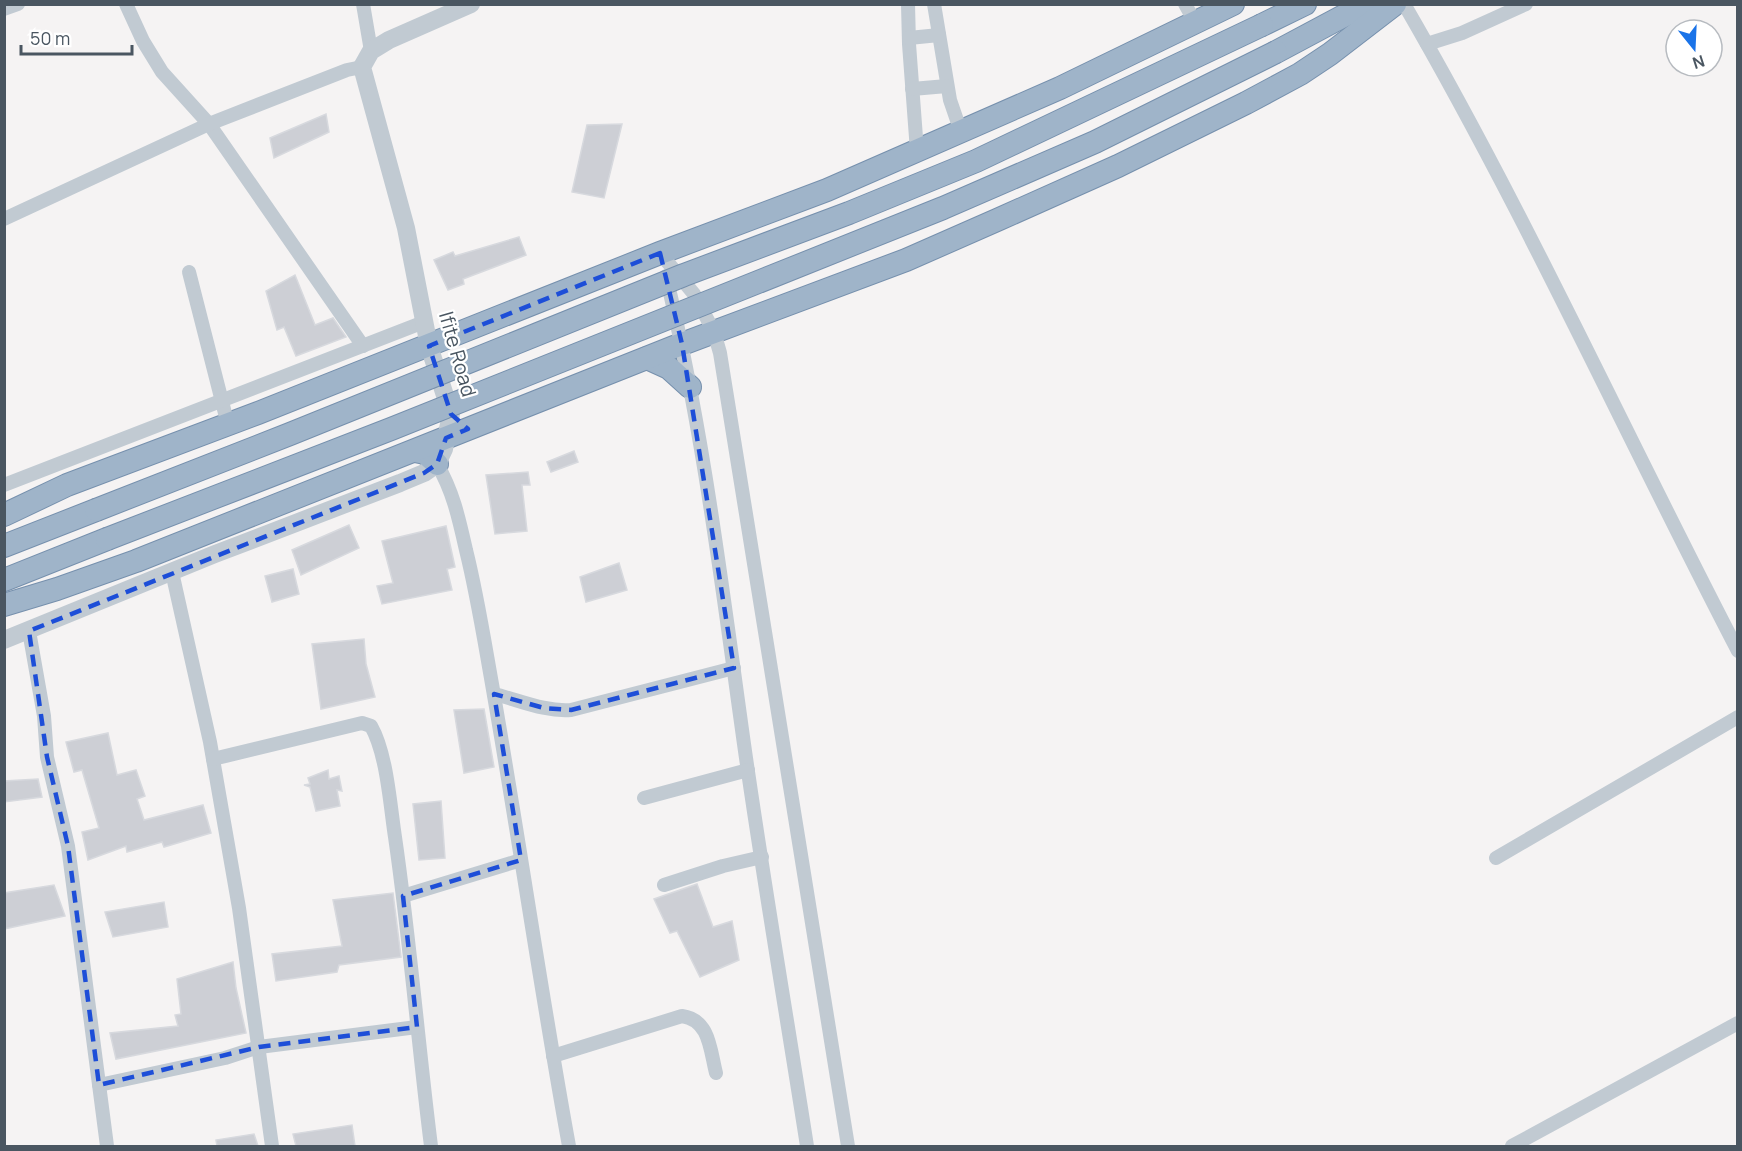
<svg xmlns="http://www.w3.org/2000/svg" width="1742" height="1151" font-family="Manrope,sans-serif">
<rect width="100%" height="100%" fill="#f5f3f3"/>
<!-- building -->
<g fill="#cdcfd5" stroke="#d7d9de" stroke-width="1.5">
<path d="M 326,114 L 329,132 L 274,158 L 270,138 Z"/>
<path d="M 622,124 L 604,198 L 572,192 L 587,125 Z"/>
<path d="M 519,237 L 526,255 L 463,279 L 464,284 L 448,290 L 434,260 L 453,252 L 455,256 Z"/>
<path d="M 295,275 L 315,325 L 333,318 L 346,337 L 296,356 L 284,327 L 277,330 L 266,291 Z"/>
<path d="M 574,451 L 578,462 L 551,472 L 547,462 Z"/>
<path d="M 528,472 L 530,485 L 522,485 L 527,531 L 495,534 L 486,475 Z"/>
<path d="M 349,525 L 359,548 L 301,575 L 292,550 Z"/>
<path d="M 446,526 L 455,567 L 447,569 L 452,590 L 382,604 L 377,586 L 393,583 L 382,541 Z"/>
<path d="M 619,563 L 627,590 L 586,602 L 580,577 Z"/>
<path d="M 293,569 L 299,594 L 272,602 L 265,576 Z"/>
<path d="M 364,639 L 366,664 L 375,697 L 321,709 L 312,644 Z"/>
<path d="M 484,709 L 494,767 L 464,773 L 454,710 Z"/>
<path d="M 108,733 L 117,775 L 136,770 L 145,796 L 137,799 L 144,820 L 203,805 L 211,833 L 164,847 L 162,842 L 127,852 L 126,846 L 88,860 L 82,832 L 99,828 L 82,770 L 74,772 L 66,742 Z"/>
<path d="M 328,770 L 329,779 L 339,776 L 342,791 L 337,790 L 340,806 L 316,811 L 310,787 L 304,785 L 310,784 L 308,778 Z"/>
<path d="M 38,779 L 42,797 L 4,802 L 4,781 Z"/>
<path d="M 441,801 L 445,858 L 419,860 L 413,804 Z"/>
<path d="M 697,884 L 713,927 L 732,921 L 739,960 L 700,977 L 677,931 L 670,933 L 654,899 Z"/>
<path d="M 54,885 L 65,916 L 4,929 L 4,893 Z"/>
<path d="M 393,893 L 401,957 L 339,965 L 337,972 L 276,981 L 272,954 L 342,946 L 333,900 Z"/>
<path d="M 164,902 L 168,927 L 113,937 L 105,912 Z"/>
<path d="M 233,962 L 236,988 L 246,1033 L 116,1059 L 110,1033 L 178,1026 L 175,1015 L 181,1014 L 177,979 Z"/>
<path d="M 352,1125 L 355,1146 L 296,1146 L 293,1134 Z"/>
<path d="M 254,1134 L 258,1146 L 217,1146 L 216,1140 Z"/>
</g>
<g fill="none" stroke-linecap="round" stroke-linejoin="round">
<!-- trunk casing -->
<g stroke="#7690ad" stroke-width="24">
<g id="trunk">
<path d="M 1262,25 L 1305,4"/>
<path d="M 1276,52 L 1366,4"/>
<path d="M 647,358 L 669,368 L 690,387"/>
<path d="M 415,451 L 425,453 L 437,464"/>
<path d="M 4,515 L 67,485 L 258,413 L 660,253 L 827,190 L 1060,88 L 1233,4"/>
<path d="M 4,546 L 96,510"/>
<path d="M 4,580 L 107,539"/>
<path d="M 4,605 L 57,589 L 136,561 L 674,347 L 906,260 L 997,220 L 1118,166 L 1246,103 L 1300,74 L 1330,54 L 1395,4"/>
</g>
</g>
<!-- minor -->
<g stroke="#c1cad2" stroke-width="14">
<path d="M 126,4 L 143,41 L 162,72 L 209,124 L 363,346"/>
<path d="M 363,4 L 371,51"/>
<path d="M 908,4 L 909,44 L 917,151"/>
<path d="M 934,4 L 950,100 L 961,132"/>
<path d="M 1185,4 L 1196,24"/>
<path d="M 1404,4 C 1526,214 1626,436 1738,651"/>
<path d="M 4,9 L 18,4"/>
<path d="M 909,38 L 939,35"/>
<path d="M 1427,44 L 1462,33 L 1526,4"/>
<path d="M 912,89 L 947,86"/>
<path d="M 4,219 L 209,124 L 347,70 L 362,67"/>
<path d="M 660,253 L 694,294 L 714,332 L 720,353 L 848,1146"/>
<path d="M 189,272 L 228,425"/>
<path d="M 666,276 C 703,429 722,587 744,744 C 763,878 786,1012 807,1146"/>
<path d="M 437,464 C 453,491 459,519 466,550 C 477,594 484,639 492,684 C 519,838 541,993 569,1146"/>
<path d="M 4,485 L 424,322"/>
<path d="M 172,572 L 210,742 L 239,908 L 272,1146"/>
<path d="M 29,631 L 44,716 L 47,757 L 68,846 L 107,1146"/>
<path d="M 494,694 C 519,700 545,712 571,710 L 734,668"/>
<path d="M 213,759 L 362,723 L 371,726 C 387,754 390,805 395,837 C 410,940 418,1043 431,1146"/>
<path d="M 644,798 L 748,770"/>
<path d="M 1496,858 L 1738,717"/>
<path d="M 664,885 L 723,866 L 762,857"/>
<path d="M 403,896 L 521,860"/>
<path d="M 553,1056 L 682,1016 C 710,1020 710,1050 716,1073"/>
<path d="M 99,1085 L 225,1058 L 259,1047 L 417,1027"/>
<path d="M 1512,1146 L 1738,1023"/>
</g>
<!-- tertiary -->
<path stroke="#c1cad2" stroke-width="18" d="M 4,640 L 215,554 L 400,483 L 424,473 L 437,464 L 444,449 L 451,414 L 429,346 L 406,228 L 362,67 L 371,51 L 389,40 L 471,4"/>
<!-- trunk -->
<use href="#trunk" stroke="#9fb4c9" stroke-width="22"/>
<!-- trunk-bridge casing -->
<g stroke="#7690ad" stroke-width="24" stroke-linecap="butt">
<g id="trunk-bridge">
<path d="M 96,510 L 290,434 L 684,275 L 849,213 L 976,161 L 1262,25"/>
<path d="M 107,539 L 391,429 L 943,208 L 1095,142 L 1276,52"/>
</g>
</g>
<!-- trunk-bridge -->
<use href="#trunk-bridge" stroke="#9fb4c9" stroke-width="22"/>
</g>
<!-- marked area -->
<path fill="none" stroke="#1d4ed8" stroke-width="4.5" stroke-dasharray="12 8" stroke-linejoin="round" d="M 660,253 L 682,344 L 734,668 L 571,710 L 544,708 L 494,694 L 521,860 L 403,896 L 417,1027 L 259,1047 L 99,1085 L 68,846 L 47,757 L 29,631 L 424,473 L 437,464 L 446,438 L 468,429 L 451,414 L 429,346 Z"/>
<g text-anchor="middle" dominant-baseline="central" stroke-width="4.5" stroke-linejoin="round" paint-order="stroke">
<!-- street labels -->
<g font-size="20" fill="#4a5661" stroke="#fff">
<text transform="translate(458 354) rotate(74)">Ifite Road</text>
</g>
</g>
<!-- border -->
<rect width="1742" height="1151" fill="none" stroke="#4a5661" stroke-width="12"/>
<!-- north arrow -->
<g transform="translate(1694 48) rotate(162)"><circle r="28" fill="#ffffff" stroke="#b7bbc0" stroke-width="1.5"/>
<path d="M0-4.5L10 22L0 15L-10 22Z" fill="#1a73e8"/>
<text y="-9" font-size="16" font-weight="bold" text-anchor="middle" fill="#4a5661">N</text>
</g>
<!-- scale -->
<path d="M21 45v9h111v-9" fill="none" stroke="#4a5661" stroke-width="3"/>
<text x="30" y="45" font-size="18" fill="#4a5661" stroke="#ffffff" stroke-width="4.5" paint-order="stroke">50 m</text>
</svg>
